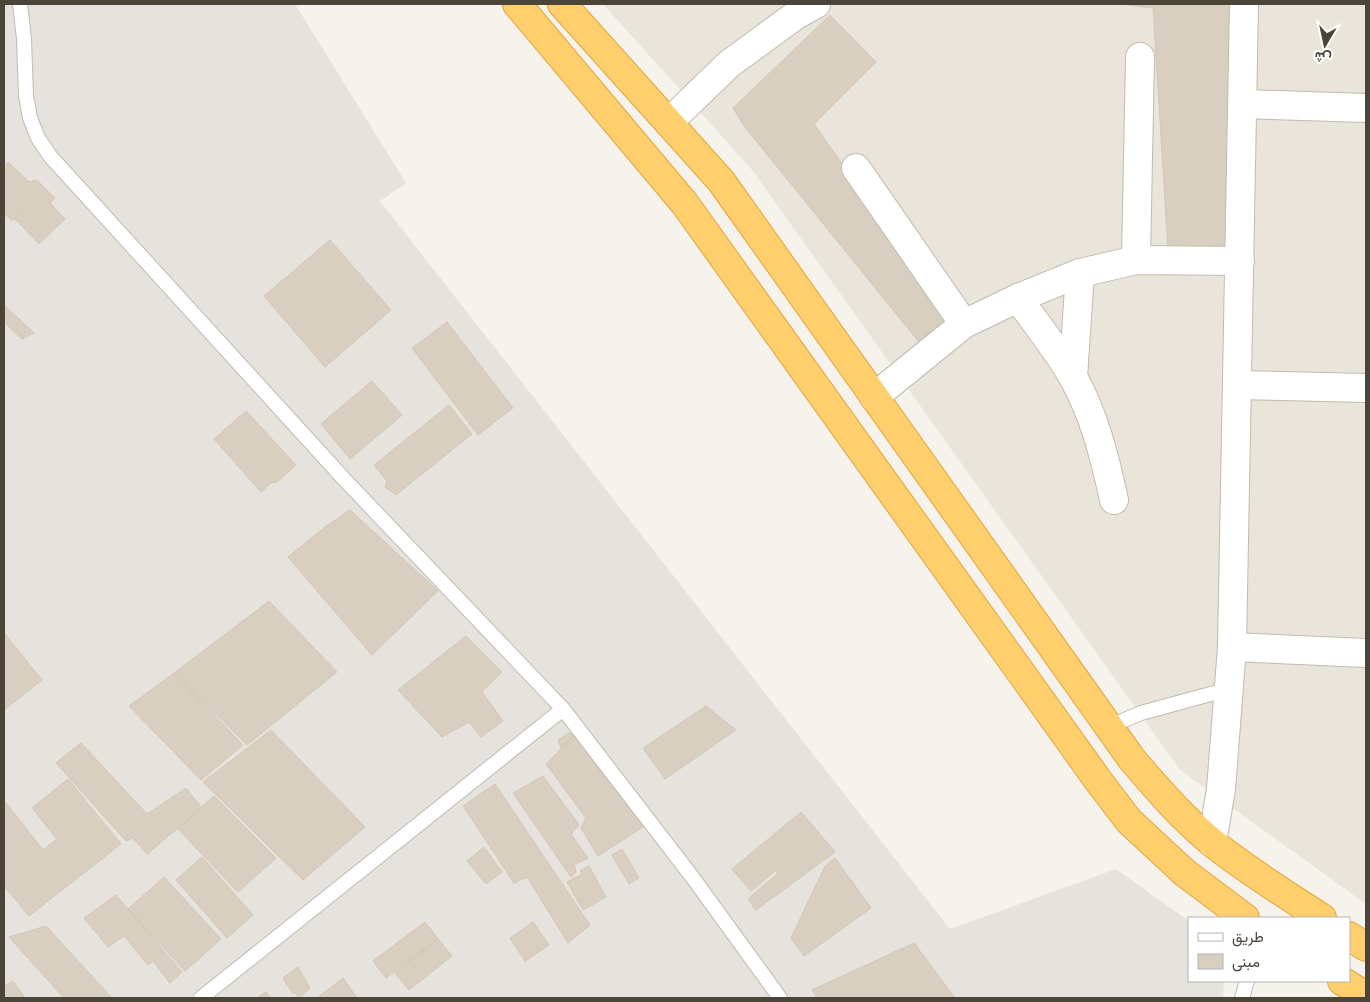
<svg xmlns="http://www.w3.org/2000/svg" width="1370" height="1002" font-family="Commissioner,Vazirmatn,sans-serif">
<rect width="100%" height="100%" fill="#f6f3ec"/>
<!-- residential -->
<path fill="#eae5da" d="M 603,4 L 1366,4 L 1366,904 L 1180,770 L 752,170 Z"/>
<!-- industrial -->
<path fill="#e6e2dd" d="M 4,4 L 295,4 L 406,183 L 380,201 L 950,929 L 1116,869 L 1189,921 L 1189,981 L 1224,981 L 1223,998 L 4,998 Z"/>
<!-- building -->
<g fill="#d8cfc1" stroke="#d3c7b4">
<path d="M 1121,4 L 1235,4 L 1227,252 L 1168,249 L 1153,8 Z"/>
<path d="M 830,15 L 876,62 L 814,124 L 954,322 L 923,347 L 744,126 L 733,108 Z"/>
<path d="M 8,162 L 29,182 L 37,180 L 55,198 L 50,203 L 65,219 L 39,244 L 15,219 L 21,212 L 12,221 L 4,213 L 4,167 Z"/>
<path d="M 330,240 L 391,310 L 325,367 L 264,296 Z"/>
<path d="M 4,305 L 34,333 L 22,339 L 4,322 Z"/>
<path d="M 447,322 L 513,408 L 478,435 L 412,348 Z"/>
<path d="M 372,381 L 402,415 L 350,459 L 321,424 Z"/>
<path d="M 449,405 L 472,434 L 396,495 L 385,487 L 387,481 L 374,465 Z"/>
<path d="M 246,411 L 296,465 L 276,483 L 272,482 L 261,492 L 214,439 Z"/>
<path d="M 350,510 L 438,591 L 372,655 L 288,557 L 325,527 Z"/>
<path d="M 269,601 L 337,672 L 247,745 L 174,673 Z"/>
<path d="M 4,633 L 42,680 L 4,710 Z"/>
<path d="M 466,636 L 502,672 L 482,692 L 503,721 L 481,737 L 469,722 L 442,737 L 398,690 Z"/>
<path d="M 174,673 L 243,745 L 201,780 L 129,706 Z"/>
<path d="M 706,706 L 736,730 L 665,779 L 643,748 Z"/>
<path d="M 271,730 L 365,827 L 303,880 L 203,782 Z"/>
<path d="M 569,733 L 574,736 L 561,748 L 558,740 Z"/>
<path d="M 574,736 L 649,823 L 598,856 L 581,828 L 586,818 L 546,764 Z"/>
<path d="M 81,743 L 147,814 L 186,788 L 202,808 L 147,854 L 133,838 L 126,841 L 56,763 Z"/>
<path d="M 543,776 L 579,825 L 571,834 L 588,858 L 574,865 L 576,872 L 571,877 L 513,793 Z"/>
<path d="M 68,779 L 121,844 L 29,916 L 4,886 L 4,805 L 6,803 L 43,850 L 57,839 L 32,808 Z"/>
<path d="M 495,784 L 590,925 L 568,943 L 527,877 L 514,883 L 463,806 Z"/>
<path d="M 214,796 L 276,858 L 238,892 L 178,829 Z"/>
<path d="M 801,812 L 835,852 L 756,910 L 748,899 L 777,874 L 776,870 L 751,891 L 732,869 Z"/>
<path d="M 484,847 L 502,872 L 486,884 L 467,861 Z"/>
<path d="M 622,849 L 639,878 L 629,884 L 612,855 Z"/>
<path d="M 202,857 L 253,915 L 227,938 L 176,880 Z"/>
<path d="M 835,858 L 871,908 L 804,956 L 791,938 L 825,866 Z"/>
<path d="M 589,866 L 606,897 L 583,910 L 567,882 L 582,874 L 580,871 Z"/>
<path d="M 164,877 L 221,939 L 185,971 L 128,909 Z"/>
<path d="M 116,895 L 182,972 L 170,983 L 153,961 L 148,965 L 124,936 L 108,947 L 84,918 Z"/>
<path d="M 425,922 L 438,939 L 386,978 L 373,961 Z"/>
<path d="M 533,922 L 549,945 L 525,961 L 510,938 Z"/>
<path d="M 46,926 L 112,998 L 64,998 L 9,937 Z"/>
<path d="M 438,939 L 452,956 L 409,990 L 395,973 Z"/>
<path d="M 914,943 L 955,998 L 817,998 L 812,990 Z"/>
<path d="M 298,967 L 310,988 L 299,998 L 295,992 L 293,994 L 283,978 Z"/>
<path d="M 343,978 L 357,998 L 317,998 Z"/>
<path d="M 13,981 L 25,998 L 4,998 L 4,987 Z"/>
<path d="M 266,992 L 271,998 L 257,998 Z"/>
</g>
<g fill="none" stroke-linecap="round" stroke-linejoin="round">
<!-- lane casing -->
<g stroke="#c2bbae" stroke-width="16">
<g id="lane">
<path d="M 20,4 L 24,39 L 26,96 L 30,118 L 38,138 L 50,156 L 344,479 L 563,709 L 693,878 L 780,998"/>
<path d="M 1108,727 L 1141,713 L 1229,689"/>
<path d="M 201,998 L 563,709"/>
<path d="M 1242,998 L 1247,981"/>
</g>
</g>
<!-- street casing -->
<g stroke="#c2bbae" stroke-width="30">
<g id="street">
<path d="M 1243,104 L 1366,108"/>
<path d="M 669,122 L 729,64 L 796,15 L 816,4"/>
<path d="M 856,168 L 964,324"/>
<path d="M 1136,260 L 1140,57"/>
<path d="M 1018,298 C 1036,324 1057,349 1073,377 C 1094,414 1105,458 1114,500"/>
<path d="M 1073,377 L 1080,273"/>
<path d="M 1238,385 L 1366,388"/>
<path d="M 874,397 L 964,324 L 1018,298 L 1080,273 L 1136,260 L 1240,261"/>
<path d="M 1232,647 L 1366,653"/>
<path d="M 1212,843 L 1221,789 L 1232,647 L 1244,4"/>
</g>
</g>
<!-- highway casing -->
<g stroke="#e0a43c" stroke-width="30">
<g id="highway">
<path d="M 517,4 L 685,204 L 1100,783 L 1129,821 L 1185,873 L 1245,918"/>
<path d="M 562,4 L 721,181 L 1131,758 C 1156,788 1183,819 1214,844 C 1248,871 1285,894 1322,918"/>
<path d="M 1349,936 L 1366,947"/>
<path d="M 1342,981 L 1366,996"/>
</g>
</g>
<!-- lane -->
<use href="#lane" stroke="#fff" stroke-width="14"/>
<!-- street -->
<use href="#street" stroke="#fff" stroke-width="28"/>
<!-- highway -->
<use href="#highway" stroke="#ffcf6e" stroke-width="28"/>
</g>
<!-- border -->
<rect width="1370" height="1002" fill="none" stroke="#4b4439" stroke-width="10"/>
<!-- legend -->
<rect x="1188" y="917" width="162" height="65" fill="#ffffff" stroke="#b7b4b0"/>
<rect x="1198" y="933" width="25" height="8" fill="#ffffff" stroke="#b7b4b0"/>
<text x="1232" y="942" font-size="15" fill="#4b4439">طريق</text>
<rect x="1198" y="954" width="25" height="15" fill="#d8cfc1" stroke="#b7b4b0"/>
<text x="1232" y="967" font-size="15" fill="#4b4439">مبنى</text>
<!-- north arrow -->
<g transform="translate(1325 45) rotate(189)" stroke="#ffffff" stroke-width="4" paint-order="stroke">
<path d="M0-4L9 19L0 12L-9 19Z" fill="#4b4439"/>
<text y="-8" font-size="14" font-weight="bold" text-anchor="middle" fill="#4b4439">ش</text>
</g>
</svg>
